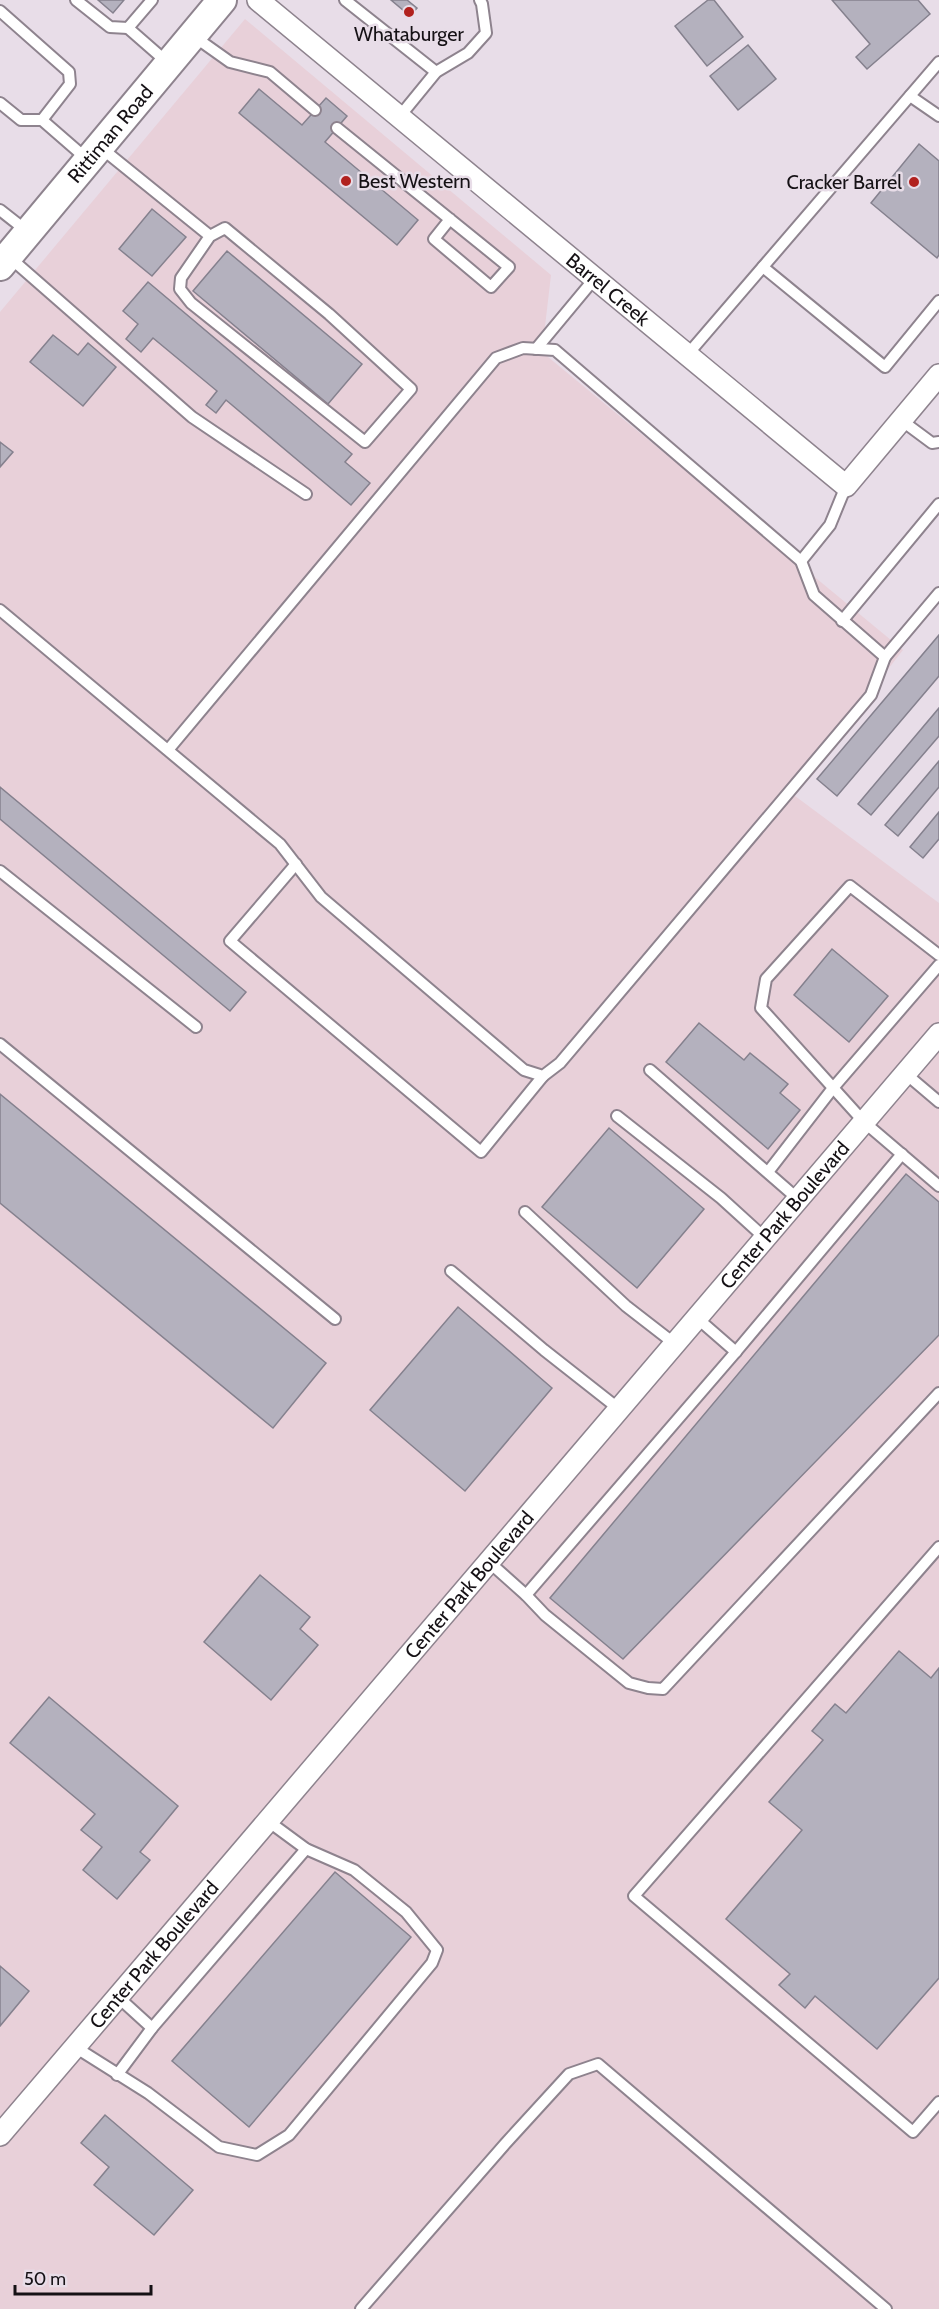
<svg xmlns="http://www.w3.org/2000/svg" width="939" height="2309" font-family="Cabin,sans-serif">
<rect width="100%" height="100%" fill="#e8dde8"/>
<!-- industrial -->
<path fill="#e8d0d9" d="M 245,19 L 551,275 L 542,352 L 903,650 L 791,793 L 939,903 L 939,2309 L 0,2309 L 0,312 Z"/>
<!-- building -->
<g fill="#b4b1be" stroke="#85818e" stroke-width="1.5">
<path d="M 98,0 L 124,0 L 113,13 Z"/>
<path d="M 391,0 L 407,0 L 417,8 L 410,16 Z"/>
<path d="M 708,0 L 714,0 L 743,37 L 707,66 L 675,26 Z"/>
<path d="M 832,0 L 918,0 L 930,14 L 867,69 L 856,57 L 870,44 Z"/>
<path d="M 748,45 L 776,79 L 738,110 L 710,76 Z"/>
<path d="M 259,89 L 302,125 L 326,98 L 347,116 L 325,142 L 418,220 L 397,245 L 239,113 Z"/>
<path d="M 919,144 L 939,161 L 939,255 L 937,258 L 871,203 Z"/>
<path d="M 152,209 L 186,237 L 152,276 L 119,249 Z"/>
<path d="M 227,251 L 362,364 L 328,404 L 193,291 Z"/>
<path d="M 148,282 L 352,454 L 345,462 L 370,483 L 351,505 L 226,400 L 216,413 L 206,405 L 217,391 L 153,338 L 141,352 L 126,339 L 138,324 L 123,311 Z"/>
<path d="M 53,335 L 78,355 L 88,343 L 116,367 L 83,406 L 30,362 Z"/>
<path d="M 0,442 L 13,452 L 0,467 Z"/>
<path d="M 939,635 L 939,676 L 837,796 L 817,779 Z"/>
<path d="M 939,708 L 939,736 L 871,815 L 858,804 Z"/>
<path d="M 939,761 L 939,787 L 898,836 L 885,825 Z"/>
<path d="M 0,787 L 246,992 L 230,1011 L 0,819 Z"/>
<path d="M 939,812 L 939,839 L 923,858 L 910,847 Z"/>
<path d="M 832,949 L 888,996 L 849,1042 L 794,995 Z"/>
<path d="M 699,1023 L 744,1060 L 750,1053 L 788,1084 L 780,1093 L 800,1110 L 768,1149 L 666,1062 Z"/>
<path d="M 0,1094 L 326,1363 L 273,1428 L 0,1203 Z"/>
<path d="M 609,1128 L 704,1209 L 637,1288 L 542,1207 Z"/>
<path d="M 906,1174 L 939,1202 L 939,1335 L 623,1659 L 550,1598 Z"/>
<path d="M 458,1307 L 552,1388 L 465,1491 L 370,1410 Z"/>
<path d="M 260,1575 L 310,1617 L 300,1629 L 318,1645 L 271,1700 L 204,1642 Z"/>
<path d="M 899,1651 L 931,1678 L 939,1668 L 939,1978 L 877,2049 L 815,1996 L 805,2008 L 779,1985 L 790,1974 L 726,1919 L 802,1830 L 769,1802 L 823,1740 L 812,1731 L 835,1704 L 846,1713 Z"/>
<path d="M 49,1697 L 178,1806 L 140,1852 L 150,1860 L 117,1899 L 83,1870 L 102,1847 L 81,1830 L 95,1814 L 10,1743 Z"/>
<path d="M 335,1872 L 411,1937 L 249,2127 L 172,2061 Z"/>
<path d="M 0,1966 L 29,1991 L 0,2026 Z"/>
<path d="M 105,2115 L 193,2190 L 154,2235 L 94,2185 L 109,2167 L 81,2143 Z"/>
</g>
<g fill="none" stroke-linecap="round" stroke-linejoin="round">
<!-- lane casing -->
<g stroke="#8e838e" stroke-width="14">
<g id="lane">
<path d="M 76,0 L 110,27 L 128,28"/>
<path d="M 152,0 L 128,28 L 168,63"/>
<path d="M 345,0 L 436,72"/>
<path d="M 0,11 L 69,72 L 70,84 L 42,120"/>
<path d="M 192,35 L 230,62 L 270,72 L 315,110"/>
<path d="M 910,96 L 939,116"/>
<path d="M 0,103 L 21,120 L 42,120 L 88,160"/>
<path d="M 400,116 L 436,72 L 468,53 L 486,33 L 482,4 L 480,0"/>
<path d="M 337,128 L 509,267 L 491,287 L 434,239 L 450,219"/>
<path d="M 100,147 L 210,236 L 181,278 L 180,289 L 191,303 L 365,442 L 411,389 L 329,314 L 225,228 L 210,236"/>
<path d="M 0,210 L 28,232"/>
<path d="M 8,256 L 192,417 L 306,494"/>
<path d="M 763,267 L 885,367 L 939,301"/>
<path d="M 536,349 L 595,278"/>
<path d="M 688,354 L 939,62"/>
<path d="M 901,420 L 932,443 L 939,442"/>
<path d="M 801,561 L 830,525 L 846,486"/>
<path d="M 0,610 L 280,844 L 321,897 L 524,1070 L 543,1076 L 560,1063 L 871,695 L 885,657 L 814,595 L 801,561 L 555,350 L 523,348 L 496,358 L 168,750"/>
<path d="M 842,621 L 939,504"/>
<path d="M 885,657 L 939,593"/>
<path d="M 296,864 L 230,941 L 481,1152 L 543,1076"/>
<path d="M 0,871 L 196,1027"/>
<path d="M 939,955 L 850,886 L 766,979 L 761,1008 L 864,1122 L 939,1186"/>
<path d="M 0,1044 L 335,1319"/>
<path d="M 650,1070 L 798,1199"/>
<path d="M 906,1074 L 939,1102"/>
<path d="M 617,1116 L 721,1198 L 765,1238"/>
<path d="M 768,1172 L 833,1088 L 939,965"/>
<path d="M 525,1212 L 626,1306 L 675,1344"/>
<path d="M 451,1271 L 544,1350 L 619,1409"/>
<path d="M 697,1318 L 736,1352"/>
<path d="M 939,1547 L 634,1896 L 913,2132 L 939,2102"/>
<path d="M 489,1562 L 526,1595 L 545,1615 L 629,1683 L 648,1688 L 663,1689 L 939,1393"/>
<path d="M 526,1595 L 734,1354 L 902,1154"/>
<path d="M 152,2028 L 306,1849"/>
<path d="M 75,2047 L 148,2093 L 219,2147 L 257,2155 L 289,2135 L 432,1963 L 437,1950 L 406,1912 L 354,1870 L 306,1849 L 268,1821"/>
<path d="M 117,2075 L 152,2028 L 118,1997"/>
<path d="M 361,2309 L 505,2144 L 569,2074 L 598,2064 L 886,2309"/>
</g>
</g>
<!-- street casing -->
<g stroke="#8e838e" stroke-width="24">
<g id="street">
<path id="s1" d="M 258,0 L 846,486 L 939,375"/>
<path id="s2" d="M 0,2135 L 939,1034"/>
</g>
</g>
<!-- secondary casing -->
<g stroke="#8e838e" stroke-width="32">
<g id="secondary">
<path id="s3" d="M 0,266 L 222,0"/>
</g>
</g>
<!-- lane -->
<use href="#lane" stroke="#fff" stroke-width="10"/>
<!-- street -->
<use href="#street" stroke="#fff" stroke-width="21"/>
<!-- secondary -->
<use href="#secondary" stroke="#fff" stroke-width="28"/>
</g>
<!-- markers -->
<g fill="#b1211e" stroke="#e8dde8" stroke-width="2">
<circle cx="409" cy="12" r="6"/>
<circle cx="346" cy="181" r="6"/>
<circle cx="914" cy="182" r="6"/>
</g>
<g text-anchor="middle" dominant-baseline="central" stroke-width="5" stroke-linejoin="round" paint-order="stroke">
<!-- poi labels -->
<g font-size="20" fill="#151115" stroke="#e8dde8">
<text x="409" y="34">Whataburger</text>
<text x="358" y="181" text-anchor="start">Best Western</text>
<text x="902" y="182" text-anchor="end">Cracker Barrel</text>
</g>
<!-- street labels -->
<g font-size="20" fill="#151115" stroke="#e8dde8">
<text stroke="none"><textPath href="#s3" startOffset="172">Rittiman Road</textPath></text>
<text stroke="none"><textPath href="#s1" startOffset="454">Barrel Creek</textPath></text>
<text stroke="none"><textPath href="#s2" startOffset="1209">Center Park Boulevard</textPath></text>
<text stroke="none"><textPath href="#s2" startOffset="723">Center Park Boulevard</textPath></text>
<text stroke="none"><textPath href="#s2" startOffset="237">Center Park Boulevard</textPath></text>
</g>
</g>
<!-- scale -->
<path d="M15 2285v9h136v-9" fill="none" stroke="#151115" stroke-width="3"/>
<text x="24" y="2285" font-size="18" fill="#151115" stroke="#e8dde8" stroke-width="4.5" paint-order="stroke">50 m</text>
</svg>
